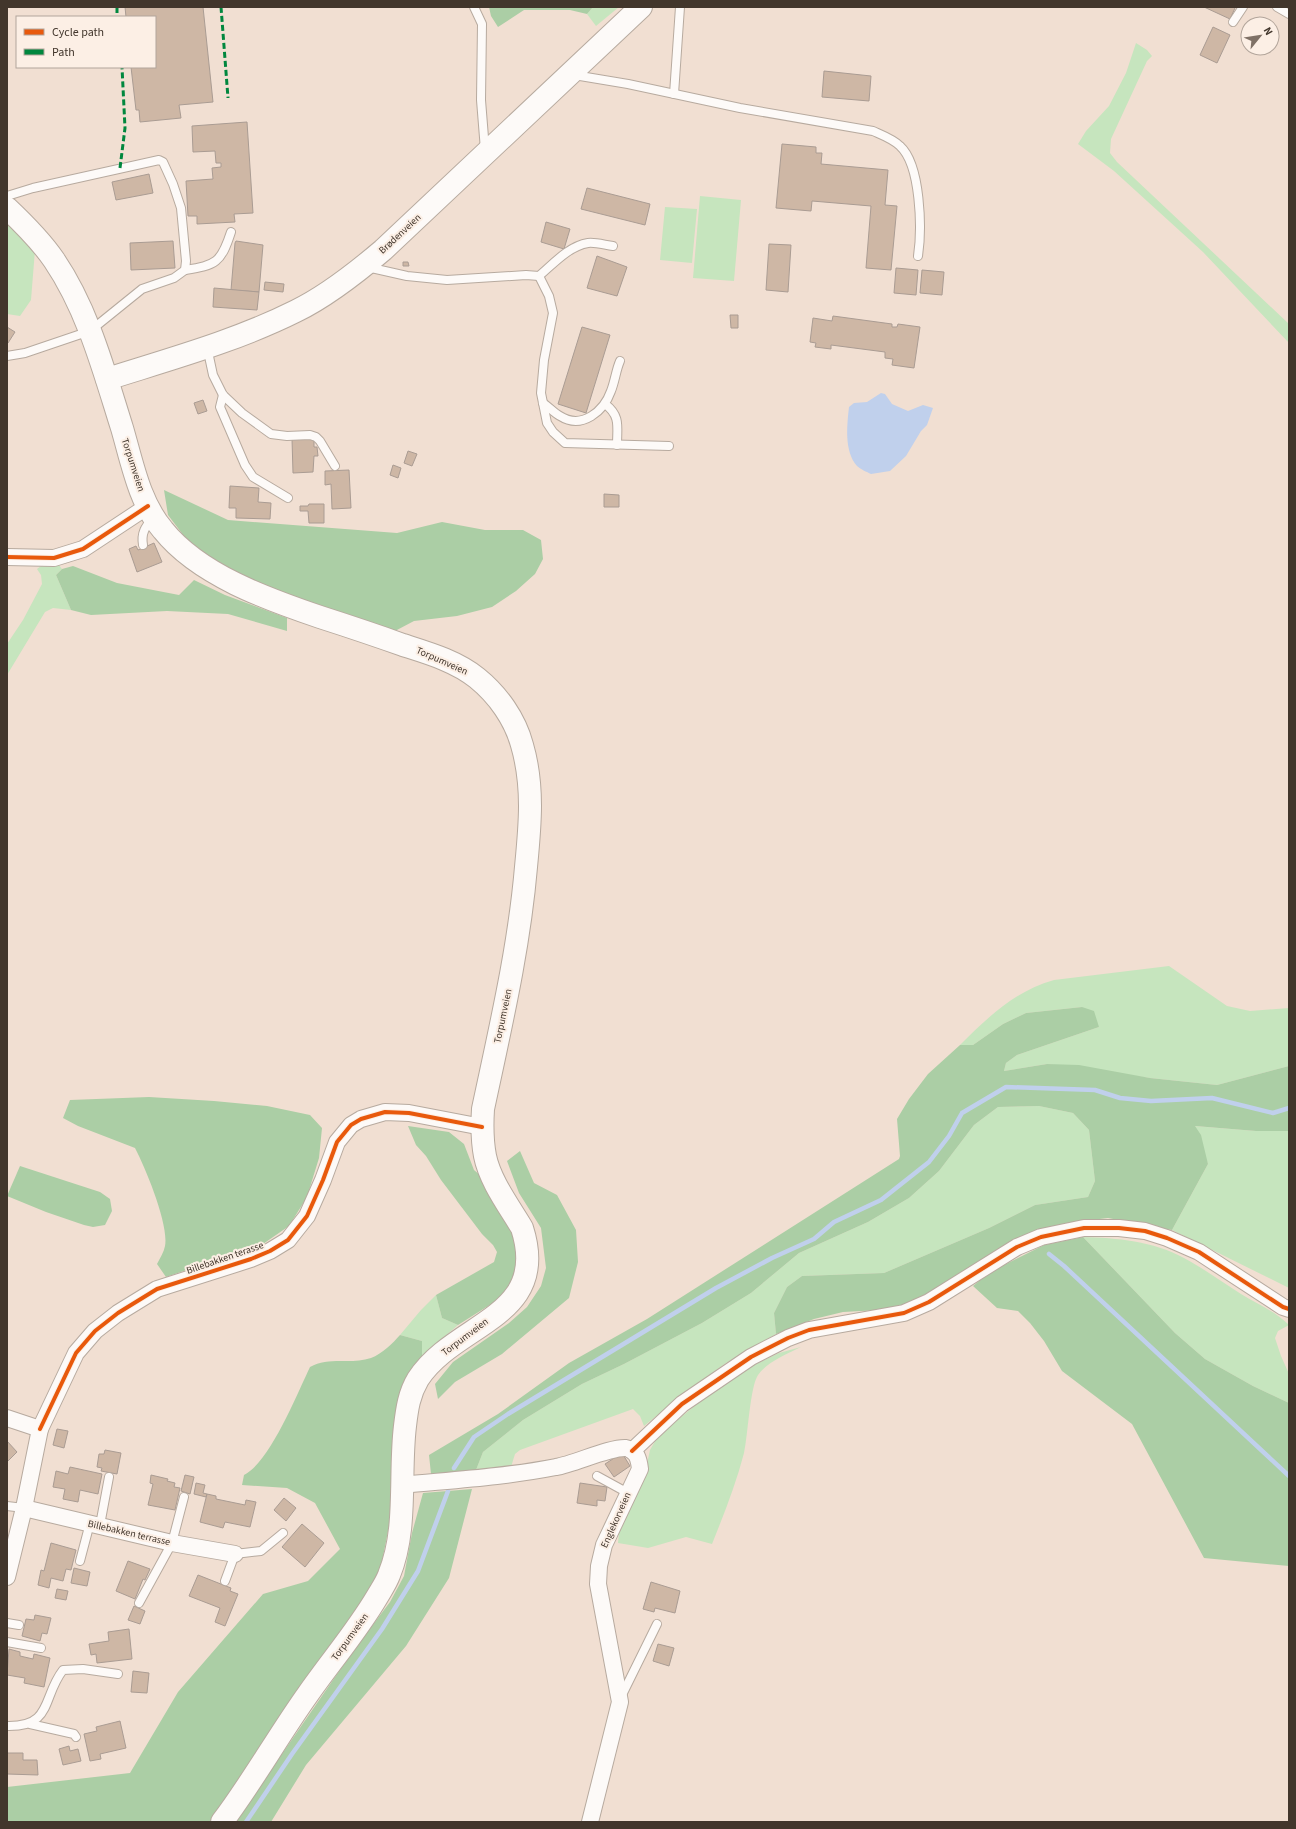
<svg xmlns="http://www.w3.org/2000/svg" width="1296" height="1829" font-family="'Source Sans 3',sans-serif">
<rect width="100%" height="100%" fill="#f1dfd2"/>
<!-- green -->
<g fill="#c6e5be">
<path d="M 593,7 L 619,7 L 596,26 L 587,14 Z"/>
<path d="M 1136,43 L 1147,50 L 1152,56 L 1147,61 L 1111,139 L 1110,153 L 1117,162 L 1289,324 L 1289,343 L 1203,252 L 1114,171 L 1078,144 L 1086,131 L 1109,106 L 1126,73 Z"/>
<path d="M 700,196 L 741,200 L 734,281 L 693,278 Z"/>
<path d="M 665,207 L 697,209 L 692,263 L 660,260 Z"/>
<path d="M 7,220 L 35,250 L 31,300 L 20,316 L 7,314 Z"/>
<path d="M 45,563 L 58,564 L 62,569 L 56,575 L 71,610 L 53,608 L 45,612 L 7,675 L 7,644 L 23,620 L 42,584 L 41,575 L 37,569 Z"/>
<path d="M 1169,966 L 1227,1006 L 1250,1011 L 1289,1008 L 1289,1066 L 1217,1085 L 1150,1078 L 1047,1064 L 1004,1071 L 1006,1063 L 1017,1055 L 1099,1027 L 1082,1007 L 1026,1013 L 1003,1024 L 973,1045 L 960,1045 C 988,1017 1015,991 1054,980 Z"/>
<path d="M 1039,1106 L 1073,1113 L 1089,1130 L 1095,1181 L 1088,1197 L 1035,1205 L 989,1228 L 884,1273 L 802,1276 L 787,1287 L 774,1313 L 776,1334 L 726,1363 L 686,1392 L 644,1426 L 640,1416 L 633,1409 L 520,1450 L 515,1454 L 511,1467 L 476,1470 L 483,1452 L 523,1420 L 582,1384 L 624,1364 L 702,1323 L 751,1293 L 799,1253 L 868,1222 L 909,1198 L 939,1171 L 974,1125 L 998,1107 Z"/>
<path d="M 1194,1126 L 1256,1131 L 1289,1131 L 1289,1288 L 1172,1230 L 1208,1164 Z"/>
<path d="M 1083,1237 C 1117,1238 1153,1241 1184,1258 C 1203,1268 1222,1282 1241,1294 C 1258,1305 1274,1310 1289,1325 L 1278,1331 L 1275,1338 L 1281,1356 L 1289,1374 L 1289,1403 L 1253,1386 L 1205,1359 L 1175,1333 Z"/>
<path d="M 436,1295 L 442,1318 L 458,1325 L 422,1356 L 422,1341 L 400,1335 L 421,1310 Z"/>
<path d="M 801,1347 C 787,1354 767,1362 758,1375 C 750,1387 748,1435 744,1453 C 736,1484 724,1514 712,1544 L 686,1537 L 648,1548 L 618,1543 L 619,1532 L 631,1499 L 643,1482 L 650,1450 L 658,1436 L 720,1385 L 752,1366 L 779,1353 Z"/>
</g>
<!-- forest -->
<g fill="#abcea5">
<path d="M 489,7 L 593,7 L 587,14 L 570,10 L 524,10 L 498,27 L 491,16 Z"/>
<path d="M 164,490 L 228,520 L 397,533 L 442,522 L 485,530 L 523,530 L 541,540 L 543,559 L 535,574 L 516,591 L 492,607 L 457,616 L 414,621 L 395,631 L 279,593 L 219,564 L 190,544 L 168,515 Z"/>
<path d="M 73,566 L 117,583 L 179,595 L 194,580 L 225,595 L 287,618 L 287,631 L 228,614 L 167,611 L 91,615 L 71,610 L 56,575 L 62,569 Z"/>
<path d="M 1082,1007 L 1094,1011 L 1099,1027 L 1017,1055 L 1006,1063 L 1004,1071 L 1047,1064 L 1079,1065 L 1150,1078 L 1217,1085 L 1289,1066 L 1289,1131 L 1256,1131 L 1195,1126 L 1201,1135 L 1208,1164 L 1172,1230 L 1108,1218 L 1074,1222 L 1033,1233 L 993,1254 L 926,1294 L 903,1305 L 880,1310 L 843,1312 L 814,1319 L 776,1334 L 774,1313 L 787,1287 L 802,1276 L 884,1273 L 989,1228 L 1035,1205 L 1088,1197 L 1095,1181 L 1089,1130 L 1073,1113 L 1039,1106 L 998,1107 L 974,1125 L 939,1171 L 909,1198 L 868,1222 L 799,1253 L 751,1293 L 702,1323 L 624,1364 L 582,1384 L 523,1420 L 483,1452 L 476,1470 L 431,1474 L 429,1455 L 498,1414 L 569,1363 L 647,1319 L 899,1159 L 900,1156 L 897,1119 L 909,1099 L 928,1074 L 960,1045 L 973,1045 L 1003,1024 L 1026,1013 Z"/>
<path d="M 149,1097 L 214,1101 L 267,1106 L 310,1115 L 322,1128 L 319,1158 L 307,1197 L 289,1226 L 263,1244 L 166,1277 L 157,1264 C 160,1258 164,1252 165,1246 C 169,1225 146,1169 135,1148 L 78,1126 L 63,1118 L 70,1100 Z"/>
<path d="M 408,1126 L 449,1132 L 464,1144 L 474,1170 L 488,1182 L 506,1214 L 520,1261 L 507,1294 L 458,1325 L 442,1318 L 436,1295 L 494,1262 L 497,1252 L 493,1245 L 482,1234 L 441,1180 L 426,1156 L 416,1145 Z"/>
<path d="M 520,1151 L 534,1183 L 557,1195 L 576,1230 L 578,1262 L 569,1298 L 502,1354 L 455,1382 L 438,1399 L 435,1384 L 453,1362 L 509,1323 L 527,1307 L 541,1286 L 546,1268 L 541,1228 L 519,1193 L 507,1161 Z"/>
<path d="M 20,1166 L 100,1192 L 110,1199 L 112,1211 L 105,1225 L 93,1227 L 84,1225 L 46,1212 L 7,1196 Z"/>
<path d="M 1083,1237 L 1175,1333 L 1205,1359 L 1253,1386 L 1289,1403 L 1289,1566 L 1204,1558 L 1132,1424 L 1062,1371 L 1044,1341 L 1030,1323 L 1018,1311 L 997,1308 L 973,1286 L 990,1272 L 1044,1245 Z"/>
<path d="M 400,1335 L 422,1341 L 422,1356 L 410,1372 L 391,1479 L 390,1521 L 381,1567 L 371,1590 L 302,1686 L 210,1822 L 7,1822 L 7,1787 L 130,1773 L 178,1692 L 263,1594 L 308,1581 L 340,1549 L 315,1503 L 287,1488 L 242,1485 L 244,1475 C 270,1462 297,1394 310,1367 C 329,1356 351,1365 371,1358 C 382,1354 393,1343 400,1335 Z"/>
<path d="M 472,1489 L 449,1578 L 406,1646 L 306,1765 L 271,1822 L 235,1822 L 353,1651 L 390,1602 L 404,1576 L 412,1533 L 423,1493 Z"/>
</g>
<!-- water -->
<path fill="#c0d0ec" d="M 881,393 L 885,394 L 892,404 L 908,411 L 923,405 L 933,408 L 927,425 L 921,431 L 906,456 L 890,471 L 871,474 C 867,472 860,469 857,466 C 844,451 847,425 849,407 L 854,403 L 867,402 Z"/>
<g fill="none" stroke-linecap="round" stroke-linejoin="round">
<!-- stream -->
<g stroke="#c0d0ec" stroke-width="4.5">
<path d="M 1049,1254 L 1064,1266 L 1289,1476"/>
<path d="M 454,1468 L 474,1437 L 508,1414 L 716,1288 L 772,1258 L 814,1239 L 834,1222 L 881,1200 L 929,1162 L 949,1136 L 962,1113 L 1006,1087 L 1095,1090 L 1120,1098 L 1151,1101 L 1212,1098 L 1273,1113 L 1289,1108"/>
<path d="M 246,1822 L 292,1754 L 382,1629 L 418,1571 L 448,1491"/>
</g>
</g>
<!-- building -->
<g fill="#ceb7a5" stroke="#aa9c93">
<path d="M 125,7 L 203,7 L 213,102 L 179,105 L 181,118 L 140,122 L 139,110 L 136,110 L 131,67 L 155,67 L 155,17 L 126,17 Z"/>
<path d="M 1204,7 L 1232,7 L 1235,8 L 1230,19 Z"/>
<path d="M 1213,27 L 1230,35 L 1217,63 L 1200,55 Z"/>
<path d="M 824,71 L 871,76 L 869,101 L 822,97 Z"/>
<path d="M 247,122 L 253,213 L 234,214 L 235,222 L 197,224 L 197,216 L 188,216 L 186,181 L 213,179 L 212,168 L 221,167 L 221,163 L 216,163 L 215,151 L 193,152 L 192,126 Z"/>
<path d="M 782,144 L 816,147 L 816,153 L 822,153 L 821,164 L 888,170 L 885,205 L 897,206 L 891,270 L 866,268 L 871,206 L 812,201 L 811,211 L 776,208 Z"/>
<path d="M 149,174 L 153,193 L 116,200 L 112,182 Z"/>
<path d="M 587,188 L 650,204 L 645,225 L 581,209 Z"/>
<path d="M 546,222 L 570,229 L 564,249 L 541,242 Z"/>
<path d="M 173,241 L 175,268 L 131,270 L 130,243 Z"/>
<path d="M 236,241 L 263,245 L 259,292 L 231,290 L 235,243 Z"/>
<path d="M 769,244 L 791,245 L 788,292 L 766,290 Z"/>
<path d="M 597,256 L 627,267 L 617,296 L 587,288 Z"/>
<path d="M 403,262 L 408,262 L 409,266 L 403,266 Z"/>
<path d="M 896,268 L 918,270 L 916,295 L 894,293 Z"/>
<path d="M 922,270 L 944,272 L 942,295 L 920,293 Z"/>
<path d="M 265,282 L 284,284 L 283,292 L 264,290 Z"/>
<path d="M 214,288 L 259,292 L 257,310 L 213,307 Z"/>
<path d="M 730,315 L 738,315 L 738,328 L 731,328 Z"/>
<path d="M 833,316 L 892,324 L 892,327 L 897,327 L 898,324 L 920,327 L 914,368 L 892,365 L 893,359 L 885,358 L 885,352 L 831,345 L 831,349 L 815,347 L 816,343 L 810,342 L 813,318 L 832,321 Z"/>
<path d="M 7,327 L 15,332 L 8,343 L 7,342 Z"/>
<path d="M 582,327 L 610,335 L 586,413 L 558,404 Z"/>
<path d="M 203,400 L 207,411 L 198,414 L 194,403 Z"/>
<path d="M 314,438 L 314,447 L 317,447 L 318,456 L 314,456 L 313,472 L 293,473 L 292,439 Z"/>
<path d="M 408,451 L 417,454 L 412,466 L 404,463 Z"/>
<path d="M 393,465 L 401,468 L 398,478 L 390,475 Z"/>
<path d="M 349,470 L 351,508 L 332,509 L 331,484 L 325,485 L 325,471 Z"/>
<path d="M 230,486 L 259,488 L 258,502 L 271,503 L 270,519 L 236,518 L 236,508 L 229,508 Z"/>
<path d="M 604,494 L 619,495 L 619,507 L 604,507 Z"/>
<path d="M 309,504 L 324,504 L 324,523 L 309,523 L 308,511 L 300,511 L 300,506 L 308,506 Z"/>
<path d="M 154,543 L 162,562 L 137,572 L 129,549 L 136,546 L 138,550 Z"/>
<path d="M 57,1429 L 68,1431 L 64,1448 L 53,1445 Z"/>
<path d="M 7,1441 L 17,1452 L 7,1462 Z"/>
<path d="M 105,1450 L 121,1453 L 117,1474 L 101,1471 L 102,1468 L 97,1467 L 99,1454 L 104,1454 Z"/>
<path d="M 622,1453 L 630,1466 L 614,1477 L 605,1464 Z"/>
<path d="M 70,1467 L 102,1474 L 98,1494 L 80,1490 L 78,1502 L 63,1499 L 65,1489 L 53,1487 L 56,1471 L 68,1474 Z"/>
<path d="M 151,1475 L 168,1479 L 167,1481 L 175,1483 L 174,1487 L 180,1488 L 175,1510 L 148,1505 L 153,1484 L 150,1483 Z"/>
<path d="M 185,1475 L 194,1477 L 190,1494 L 181,1491 Z"/>
<path d="M 196,1483 L 205,1485 L 203,1493 L 207,1494 L 206,1497 L 194,1494 Z"/>
<path d="M 580,1483 L 607,1487 L 605,1501 L 597,1500 L 597,1506 L 577,1503 Z"/>
<path d="M 207,1494 L 216,1496 L 216,1499 L 245,1505 L 246,1500 L 256,1502 L 250,1527 L 225,1522 L 223,1528 L 200,1522 Z"/>
<path d="M 284,1498 L 296,1508 L 286,1521 L 274,1510 Z"/>
<path d="M 302,1524 L 324,1543 L 305,1567 L 282,1547 Z"/>
<path d="M 51,1543 L 76,1550 L 71,1570 L 66,1569 L 63,1581 L 51,1578 L 49,1588 L 38,1585 L 41,1570 L 44,1571 Z"/>
<path d="M 128,1561 L 150,1569 L 145,1580 L 143,1579 L 135,1599 L 116,1591 Z"/>
<path d="M 74,1568 L 90,1572 L 87,1586 L 71,1583 Z"/>
<path d="M 198,1575 L 231,1588 L 230,1591 L 238,1594 L 225,1626 L 215,1622 L 220,1608 L 189,1596 Z"/>
<path d="M 651,1582 L 680,1591 L 675,1613 L 655,1608 L 654,1612 L 643,1609 Z"/>
<path d="M 57,1589 L 68,1591 L 66,1600 L 55,1598 Z"/>
<path d="M 134,1606 L 145,1611 L 140,1624 L 128,1620 Z"/>
<path d="M 35,1615 L 51,1618 L 47,1634 L 42,1633 L 40,1641 L 22,1636 L 26,1619 L 34,1620 Z"/>
<path d="M 129,1629 L 132,1659 L 97,1663 L 96,1654 L 91,1655 L 89,1644 L 109,1641 L 108,1632 Z"/>
<path d="M 658,1644 L 674,1648 L 669,1666 L 653,1661 Z"/>
<path d="M 9,1649 L 20,1652 L 20,1656 L 33,1659 L 34,1654 L 50,1658 L 44,1687 L 24,1683 L 25,1678 L 7,1675 Z"/>
<path d="M 133,1671 L 149,1673 L 147,1693 L 131,1692 Z"/>
<path d="M 120,1721 L 126,1748 L 100,1754 L 101,1759 L 90,1761 L 84,1734 L 97,1731 L 96,1727 Z"/>
<path d="M 69,1746 L 70,1751 L 78,1749 L 81,1761 L 63,1765 L 59,1749 Z"/>
<path d="M 7,1753 L 23,1753 L 23,1760 L 37,1760 L 38,1775 L 7,1774 Z"/>
</g>
<g fill="none" stroke-linecap="round" stroke-linejoin="round">
<!-- service casing -->
<g stroke="#b7aa9f" stroke-width="10">
<g id="service">
<path d="M 474,7 L 482,24 L 481,100 L 485,150"/>
<path d="M 1277,7 L 1289,14"/>
<path d="M 1233,22 L 1243,7"/>
<path d="M 574,75 L 628,84 L 740,108 L 873,131 C 882,135 893,139 900,146 C 921,165 922,229 918,256"/>
<path d="M 674,94 L 680,7"/>
<path d="M 7,196 L 33,188 L 159,160 L 163,162 L 173,184 L 181,208 L 186,261 L 185,270 L 174,278 L 142,289 L 90,331 L 25,353 L 7,356"/>
<path d="M 367,267 L 407,276 L 447,280 L 526,275 L 539,276 C 553,264 569,246 588,243 C 595,242 605,245 613,246"/>
<path d="M 185,270 C 216,265 221,263 231,232"/>
<path d="M 539,276 L 549,296 L 553,313 L 544,360 L 541,393 L 547,423 L 553,432 L 565,443 L 669,446"/>
<path d="M 207,347 L 213,375 L 223,395 L 242,413 L 271,434 L 287,436 L 310,435 L 316,437 L 320,441 L 335,466"/>
<path d="M 223,395 L 220,407 L 245,465 L 253,477 L 288,498"/>
<path d="M 543,403 C 549,407 554,413 560,416 C 582,430 604,411 611,391 C 615,381 616,370 620,361"/>
<path d="M 605,404 C 621,416 617,427 617,445"/>
<path d="M 143,545 C 141,533 145,527 153,518"/>
<path d="M 597,1476 L 628,1493"/>
<path d="M 7,1506 L 24,1508"/>
<path d="M 100,1525 L 109,1477"/>
<path d="M 80,1561 L 90,1523"/>
<path d="M 225,1581 L 235,1554 L 261,1551 L 283,1533"/>
<path d="M 139,1603 L 172,1543 L 184,1497"/>
<path d="M 7,1623 L 19,1625"/>
<path d="M 7,1642 L 41,1648"/>
<path d="M 621,1697 L 657,1624"/>
<path d="M 30,1724 L 74,1734 L 76,1737"/>
<path d="M 7,1726 C 53,1727 42,1697 63,1670 L 83,1669 L 118,1674"/>
</g>
</g>
<!-- minor casing -->
<g stroke="#b7aa9f" stroke-width="18">
<g id="minor">
<path d="M 7,557 L 54,558 L 83,549 L 148,506"/>
<path d="M 7,1418 L 40,1429 L 24,1508 L 7,1577"/>
<path d="M 40,1429 L 76,1353 L 95,1331 L 118,1313 L 157,1289 L 251,1259 L 270,1251 L 288,1240 L 307,1216 L 323,1180 L 337,1142 L 351,1125 L 361,1119 L 385,1112 L 409,1113 L 482,1127"/>
<path d="M 632,1451 L 682,1404 L 751,1357 L 788,1338 L 809,1330 L 904,1313 L 929,1302 L 1017,1247 L 1041,1237 L 1084,1228 L 1119,1228 L 1145,1231 L 1167,1238 L 1199,1252 L 1283,1307 L 1289,1309"/>
<path d="M 402,1485 C 453,1480 505,1477 556,1467 C 574,1464 610,1447 626,1448 C 637,1450 639,1460 640,1469 L 604,1545 L 599,1566 L 598,1584 L 620,1702 L 590,1822"/>
<path d="M 24,1508 L 172,1543 L 235,1554"/>
</g>
</g>
<!-- secondary casing -->
<g stroke="#b7aa9f" stroke-width="24">
<path id="secondary" d="M 107,379 C 170,359 236,341 296,311 C 327,296 356,273 383,250 L 641,7"/>
</g>
<!-- primary casing -->
<g stroke="#b7aa9f" stroke-width="24">
<path id="primary" d="M 7,208 C 24,224 41,241 54,260 C 88,310 104,371 122,428 C 132,462 139,502 163,530 C 199,575 267,599 320,617 C 348,626 375,635 403,645 C 428,653 456,661 477,678 C 498,695 515,719 522,745 C 534,786 530,826 526,867 C 519,949 500,1029 483,1109 C 482,1125 482,1140 485,1156 C 490,1181 509,1206 522,1228 C 551,1318 455,1322 418,1379 C 409,1394 407,1409 405,1426 C 399,1475 408,1529 389,1575 C 386,1583 381,1590 377,1597 C 357,1631 331,1661 308,1694 C 278,1736 253,1781 222,1822"/>
</g>
<!-- service -->
<use href="#service" stroke="#fdfaf8" stroke-width="8"/>
<!-- minor -->
<use href="#minor" stroke="#fdfaf8" stroke-width="16"/>
<!-- secondary -->
<use href="#secondary" stroke="#fdfaf8" stroke-width="22"/>
<!-- primary -->
<use href="#primary" stroke="#fdfaf8" stroke-width="22"/>
<!-- quiet -->
<g stroke="#00873e" stroke-width="3" stroke-dasharray="6 3" stroke-linecap="butt">
<path d="M 117,7 L 117,17"/>
<path d="M 221,7 L 228,98"/>
<path d="M 120,168 L 125,128 L 122,67"/>
</g>
<!-- cycleway casing -->
<g stroke="#fcefe5" stroke-width="6">
<g id="cycleway">
<path d="M 7,557 L 54,558 L 83,549 L 148,506"/>
<path d="M 40,1429 L 76,1353 L 95,1331 L 118,1313 L 157,1289 L 251,1259 L 270,1251 L 288,1240 L 307,1216 L 323,1180 L 337,1142 L 351,1125 L 361,1119 L 385,1112 L 409,1113 L 482,1127"/>
<path d="M 632,1451 L 682,1404 L 751,1357 L 788,1338 L 809,1330 L 904,1313 L 929,1302 L 1017,1247 L 1041,1237 L 1084,1228 L 1119,1228 L 1145,1231 L 1167,1238 L 1199,1252 L 1283,1307 L 1289,1309"/>
</g>
</g>
<!-- cycleway -->
<use href="#cycleway" stroke="#e8590c" stroke-width="4"/>
</g>
<g text-anchor="middle" dominant-baseline="central" stroke-width="4" stroke-linejoin="round" paint-order="stroke">
<!-- street labels -->
<g font-size="10" fill="#42362c" stroke="#fcefe5">
<text transform="translate(400 234) rotate(-43)">Brødenveien</text>
<text transform="translate(133 465) rotate(72)">Torpumveien</text>
<text transform="translate(442 661) rotate(24)">Torpumveien</text>
<text transform="translate(503 1016) rotate(-78)">Torpumveien</text>
<text transform="translate(225 1258) rotate(-19)">Billebakken terasse</text>
<text transform="translate(465 1337) rotate(-37)">Torpumveien</text>
<text transform="translate(616 1520) rotate(-66)">Englekorveien</text>
<text transform="translate(129 1533) rotate(13)">Billebakken terrasse</text>
<text transform="translate(350 1637) rotate(-54)">Torpumveien</text>
</g>
</g>
<!-- border -->
<rect width="1296" height="1829" fill="none" stroke="#42362c" stroke-width="16"/>
<!-- legend -->
<rect x="16" y="16" width="140" height="52" fill="#fcefe5" stroke="#b2a59b"/>
<rect x="24" y="29" width="20" height="6" fill="#e8590c" stroke="#b2a59b"/>
<text x="52" y="36" font-size="12" fill="#42362c">Cycle path</text>
<rect x="24" y="49" width="20" height="6" fill="#00873e" stroke="#b2a59b"/>
<text x="52" y="56" font-size="12" fill="#42362c">Path</text>
<!-- north arrow -->
<g transform="translate(1260 36) rotate(60)"><circle r="19" fill="#fcefe5" stroke="#b2a59b"/>
<path d="M0-3L7 15L0 10L-7 15Z" fill="#7f7166"/>
<text y="-6" font-size="11" font-weight="bold" text-anchor="middle" fill="#42362c">N</text>
</g>
</svg>
